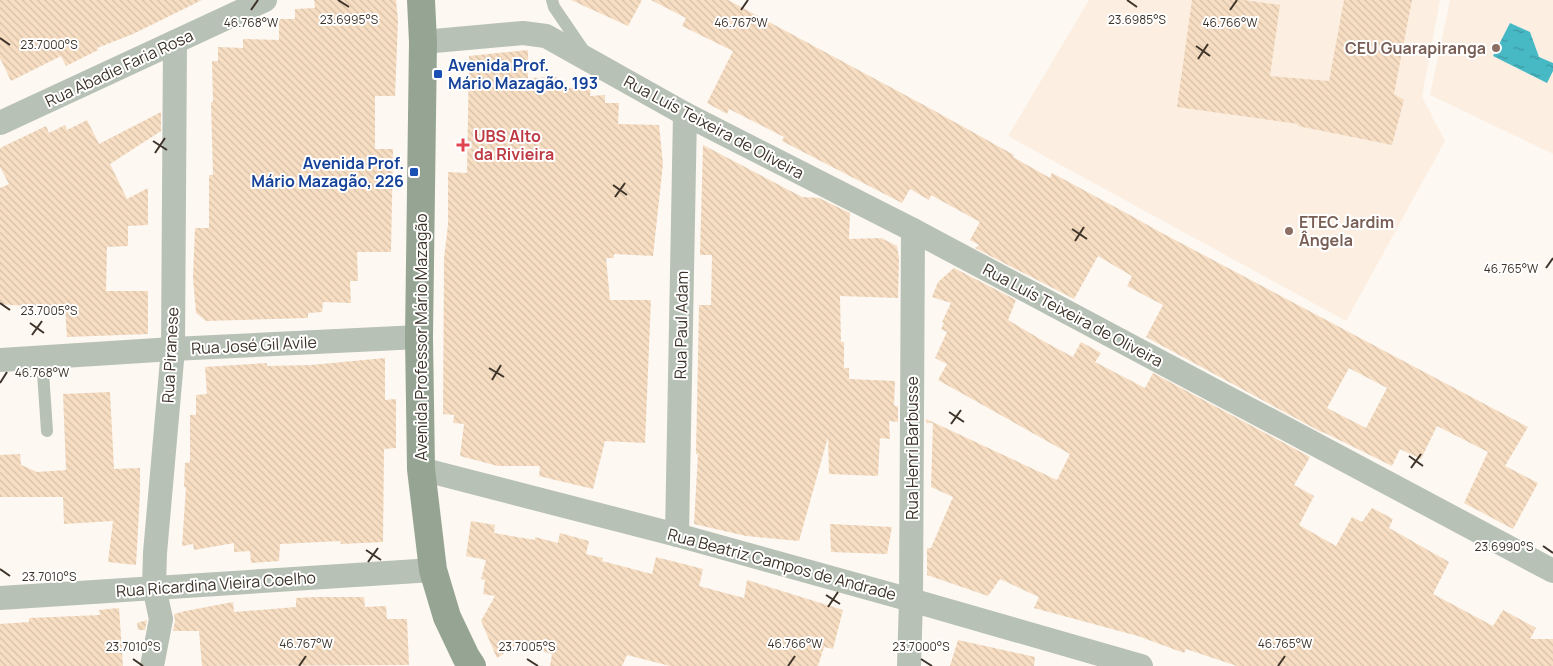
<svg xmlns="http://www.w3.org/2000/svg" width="1553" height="666" font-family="Manrope,sans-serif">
<defs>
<pattern id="water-ripples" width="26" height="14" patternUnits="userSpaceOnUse" patternTransform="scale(1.25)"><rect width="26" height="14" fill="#46b9c5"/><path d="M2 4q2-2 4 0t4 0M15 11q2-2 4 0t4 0" fill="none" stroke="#3c97a0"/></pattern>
<pattern id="building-back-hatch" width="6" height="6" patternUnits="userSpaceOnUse" patternTransform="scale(1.25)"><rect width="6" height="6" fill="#f7dec3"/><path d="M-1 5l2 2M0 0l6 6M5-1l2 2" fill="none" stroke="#d5bfa8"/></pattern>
</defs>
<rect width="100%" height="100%" fill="#fdf8f2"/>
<!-- built -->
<g fill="#fcefe2">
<path d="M 1089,0 L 1440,0 L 1422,97 L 1445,141 L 1346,321 L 1008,136 Z"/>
<path d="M 1450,0 L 1553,0 L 1553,154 L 1430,95 Z"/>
</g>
<!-- water -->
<path fill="url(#water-ripples)" d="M 1510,23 L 1530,32 L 1539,57 L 1553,63 L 1553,71 L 1547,83 L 1493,56 Z"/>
<!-- building -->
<g fill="url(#building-back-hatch)" fill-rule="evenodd">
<path d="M 0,0 L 202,0 L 133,34 L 97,48 L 98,50 L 66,66 L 61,56 L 11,81 L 0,58 Z"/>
<path d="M 314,0 L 396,0 L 398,21 L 395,96 L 375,96 L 375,149 L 393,149 L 391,252 L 357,252 L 358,281 L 350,281 L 351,303 L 323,302 L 322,312 L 308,313 L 308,318 L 206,321 L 196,313 L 193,278 L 195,228 L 209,228 L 209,175 L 213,175 L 211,102 L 213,102 L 212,61 L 218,61 L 218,47 L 243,48 L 243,39 L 279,40 L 279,19 L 295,19 L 295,9 L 315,8 Z"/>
<path d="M 571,0 L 642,0 L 628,26 Z"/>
<path d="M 651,0 L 728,0 L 933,110 L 1014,155 L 1013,157 L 1050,178 L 1052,173 L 1128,214 L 1160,232 L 1528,427 L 1505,466 L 1538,483 L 1513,529 L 1464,503 L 1488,452 L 1437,426 L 1421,459 L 1400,449 L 1392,466 L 1323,432 L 1323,433 L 1146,337 L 1163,305 L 1127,286 L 1132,276 L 1098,256 L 1074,299 L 975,248 L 979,245 L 970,240 L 980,222 L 931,195 L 929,200 L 910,189 L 902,203 L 782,141 L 784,137 L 729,109 L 727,114 L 707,103 L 733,51 L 682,26 L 686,18 ZM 1349,368 L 1387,388 L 1366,428 L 1327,408 Z"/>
<path d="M 1192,0 L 1244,0 L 1280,5 L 1270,76 L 1329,81 L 1344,0 L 1412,0 L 1394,94 L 1404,100 L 1392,145 L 1298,126 L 1298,124 L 1177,107 Z"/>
<path d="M 528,50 L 528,78 L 557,77 L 556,87 L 591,89 L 590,96 L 605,95 L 605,103 L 619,103 L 618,124 L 659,125 L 663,164 L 653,256 L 614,254 L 614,258 L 606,258 L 610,300 L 651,300 L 645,443 L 605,441 L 593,489 L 539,476 L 540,466 L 498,466 L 460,456 L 464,424 L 453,423 L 454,415 L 443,414 L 444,258 L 448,225 L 448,172 L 467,173 L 469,56 Z"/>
<path d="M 161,112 L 161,131 L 110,164 L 127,199 L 148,188 L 148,225 L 128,226 L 128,246 L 107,247 L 106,291 L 148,291 L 148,334 L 67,337 L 65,310 L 63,310 L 63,309 L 0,304 L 0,188 L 9,184 L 0,167 L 0,148 L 46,126 L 49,133 L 65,125 L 67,130 L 87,120 L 99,144 Z"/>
<path d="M 703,145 L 802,197 L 819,198 L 850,213 L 849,239 L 881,238 L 897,246 L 899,259 L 898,298 L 840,296 L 841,342 L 844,342 L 844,368 L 849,368 L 849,379 L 895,381 L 894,405 L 898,407 L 898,422 L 889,421 L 890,439 L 880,438 L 878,476 L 829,474 L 828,437 L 799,541 L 746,536 L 694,524 L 698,454 L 696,454 L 699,305 L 711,305 L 712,255 L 700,255 Z"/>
<path d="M 954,268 L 1016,300 L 1008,320 L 1045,342 L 1073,357 L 1081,342 L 1101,353 L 1095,362 L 1145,388 L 1153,373 L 1310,457 L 1294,485 L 1314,496 L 1299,525 L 1336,546 L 1352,517 L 1362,522 L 1372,508 L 1393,519 L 1389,528 L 1449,562 L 1433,594 L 1493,626 L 1503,610 L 1536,628 L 1530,639 L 1553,639 L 1553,666 L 1237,666 L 1186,649 L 1184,653 L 1138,636 L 1034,608 L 1039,597 L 1000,579 L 988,596 L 927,575 L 927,548 L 931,548 L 953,497 L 931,487 L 933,423 L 926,423 L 926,419 L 1057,480 L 1070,454 L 938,380 L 947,364 L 935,358 L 947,332 L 941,329 L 944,323 L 942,322 L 951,303 L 932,297 L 938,282 Z"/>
<path d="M 385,358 L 385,400 L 396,399 L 396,448 L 384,449 L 383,542 L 341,544 L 340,541 L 280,544 L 279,561 L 251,563 L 250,551 L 234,552 L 234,543 L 194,550 L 193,544 L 182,546 L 186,487 L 184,487 L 185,463 L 190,462 L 190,415 L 196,415 L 196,395 L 207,394 L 205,367 L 267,363 L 267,366 L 311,365 Z"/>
<path d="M 110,392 L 114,469 L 140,468 L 140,493 L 136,565 L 108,562 L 113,521 L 64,524 L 63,497 L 0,497 L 0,455 L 20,454 L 21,465 L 37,472 L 66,470 L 63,394 Z"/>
<path d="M 471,521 L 495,525 L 494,533 L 535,540 L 535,537 L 558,543 L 560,533 L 589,541 L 586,554 L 603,558 L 602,561 L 652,574 L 656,557 L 703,569 L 699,586 L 744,598 L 747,580 L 843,610 L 833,649 L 824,647 L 818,666 L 670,666 L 627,655 L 622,666 L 550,666 L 552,654 L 519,643 L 497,658 L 481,621 L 495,596 L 483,594 L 485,580 L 481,579 L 486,560 L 466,556 Z"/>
<path d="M 830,524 L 892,527 L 887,554 L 831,552 Z"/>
<path d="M 317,597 L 364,597 L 365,607 L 386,606 L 387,619 L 407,619 L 409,665 L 202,666 L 199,631 L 173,631 L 175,621 L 174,614 L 185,611 L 233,602 L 234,612 L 296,607 L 296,598 Z"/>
<path d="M 119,608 L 123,666 L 0,666 L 0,624 L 29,622 L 29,618 L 100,615 L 99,610 Z"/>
<path d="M 147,620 L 145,630 L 138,630 L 137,623 Z"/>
<path d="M 958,640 L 1035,657 L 1034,666 L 950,666 Z"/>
</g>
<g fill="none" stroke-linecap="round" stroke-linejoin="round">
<!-- lane -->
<g stroke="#b7c1b5" stroke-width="12">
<path d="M 552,0 L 554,7 L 586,54"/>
<path d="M 42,358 L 47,431"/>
</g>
<!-- street -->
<g stroke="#b7c1b5" stroke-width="24">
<path d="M 423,42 L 523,33 L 546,36 L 685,114 L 913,230 L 1553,571"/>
<path d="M 0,123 L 265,0"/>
<path d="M 0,360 L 173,349 L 419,337"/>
<path d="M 421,469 L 677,535 L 911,600 L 1141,666"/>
<path d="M 677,535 L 685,114"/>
<path d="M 0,598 L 433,570"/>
<path d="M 152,666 L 161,619 L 154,587 L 155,553 L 173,349 L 175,42"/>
<path d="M 909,666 L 911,600 L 913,230"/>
</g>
<!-- secondary -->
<path stroke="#96a593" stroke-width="28" d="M 421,0 L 423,42 L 419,337 L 421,469 L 433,570 L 447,617 L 466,657 L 472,666"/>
</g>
<!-- ticks -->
<path fill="none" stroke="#3d3329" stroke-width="2" d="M 338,0 L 349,7M 1127,0 L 1137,7M 251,10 L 258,0M 741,10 L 748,0M 1230,10 L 1237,0M 0,38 L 10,45M 1196,46 L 1210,56M 1198,59 L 1208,44M 153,141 L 167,150M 155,153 L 165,138M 613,185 L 627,195M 615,197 L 625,183M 1072,229 L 1087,239M 1075,241 L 1084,227M 1546,268 L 1553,258M 0,303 L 10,310M 30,323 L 44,333M 32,335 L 42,321M 489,368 L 504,377M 492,380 L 501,365M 0,383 L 7,372M 949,412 L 964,422M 951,424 L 961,410M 1409,456 L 1423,466M 1411,468 L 1421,454M 1543,546 L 1553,553M 366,550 L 381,560M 368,562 L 378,548M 0,569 L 10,576M 826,595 L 840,604M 828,607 L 838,592M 133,659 L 143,666M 527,659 L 538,666M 921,659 L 932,666M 299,666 L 306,656M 788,666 L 795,656M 1278,666 L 1285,656"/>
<!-- markers -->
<g fill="#8d6e63" stroke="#fff" stroke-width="2">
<circle cx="1496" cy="48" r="5"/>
<circle cx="1289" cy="231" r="5"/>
</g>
<g fill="#1a4fb4" stroke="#fff" stroke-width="2">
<rect x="433" y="69" width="10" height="10" rx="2.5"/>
<rect x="409" y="167" width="10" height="10" rx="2.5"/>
</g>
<path fill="#e0444e" stroke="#fff" stroke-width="2" d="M460.5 137.5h5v5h5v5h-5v5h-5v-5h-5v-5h5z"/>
<g text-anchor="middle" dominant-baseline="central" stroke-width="4" stroke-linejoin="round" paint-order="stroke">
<!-- education labels -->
<g font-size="16" font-weight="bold" fill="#785e54" stroke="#fff" text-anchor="end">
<text x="1486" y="48">CEU Guarapiranga</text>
<text x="1299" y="222" text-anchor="start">ETEC Jardim<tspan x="1299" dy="18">Ângela</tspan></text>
</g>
<!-- transit labels -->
<g font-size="16" font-weight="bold" fill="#164399" stroke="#fff" text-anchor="start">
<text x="448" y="65">Avenida Prof.<tspan x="448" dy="18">Mário Mazagão, 193</tspan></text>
<text x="404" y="163" text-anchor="end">Avenida Prof.<tspan x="404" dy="18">Mário Mazagão, 226</tspan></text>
</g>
<!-- street labels -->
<g font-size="16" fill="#3d3329" stroke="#fff">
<text transform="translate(119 68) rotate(-25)">Rua Abadie Faria Rosa</text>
<text transform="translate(714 127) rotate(28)">Rua Luís Teixeira de Oliveira</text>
<text transform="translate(1073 315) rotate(28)">Rua Luís Teixeira de Oliveira</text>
<text transform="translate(681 325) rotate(-89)">Rua Paul Adam</text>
<text transform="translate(421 337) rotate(-90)">Avenida Professor Mário Mazagão</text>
<text transform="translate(254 345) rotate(-3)">Rua José Gil Avile</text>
<text transform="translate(170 355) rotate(-87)">Rua Piranese</text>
<text transform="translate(912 448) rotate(-90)">Rua Henri Barbusse</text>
<text transform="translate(782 564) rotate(15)">Rua Beatriz Campos de Andrade</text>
<text transform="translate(216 584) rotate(-4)">Rua Ricardina Vieira Coelho</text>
</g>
<!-- health labels -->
<g font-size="16" font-weight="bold" fill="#be3a42" stroke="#fff" text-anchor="start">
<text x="474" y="136">UBS Alto<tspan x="474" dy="18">da Rivieira</tspan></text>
</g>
</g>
<g font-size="12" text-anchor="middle" fill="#3d3329" stroke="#fff" stroke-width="4" stroke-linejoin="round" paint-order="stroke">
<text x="1137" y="24">23.6985°S</text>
<text x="349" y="24">23.6995°S</text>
<text x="251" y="27">46.768°W</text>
<text x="741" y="27">46.767°W</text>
<text x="1230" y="27">46.766°W</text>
<text x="49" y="49">23.7000°S</text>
<text x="1511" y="273">46.765°W</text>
<text x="49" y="315">23.7005°S</text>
<text x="42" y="377">46.768°W</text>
<text x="1504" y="551">23.6990°S</text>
<text x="49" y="581">23.7010°S</text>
<text x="306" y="648">46.767°W</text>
<text x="795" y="648">46.766°W</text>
<text x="1285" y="648">46.765°W</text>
<text x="133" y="651">23.7010°S</text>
<text x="527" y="651">23.7005°S</text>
<text x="921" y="651">23.7000°S</text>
</g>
</svg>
